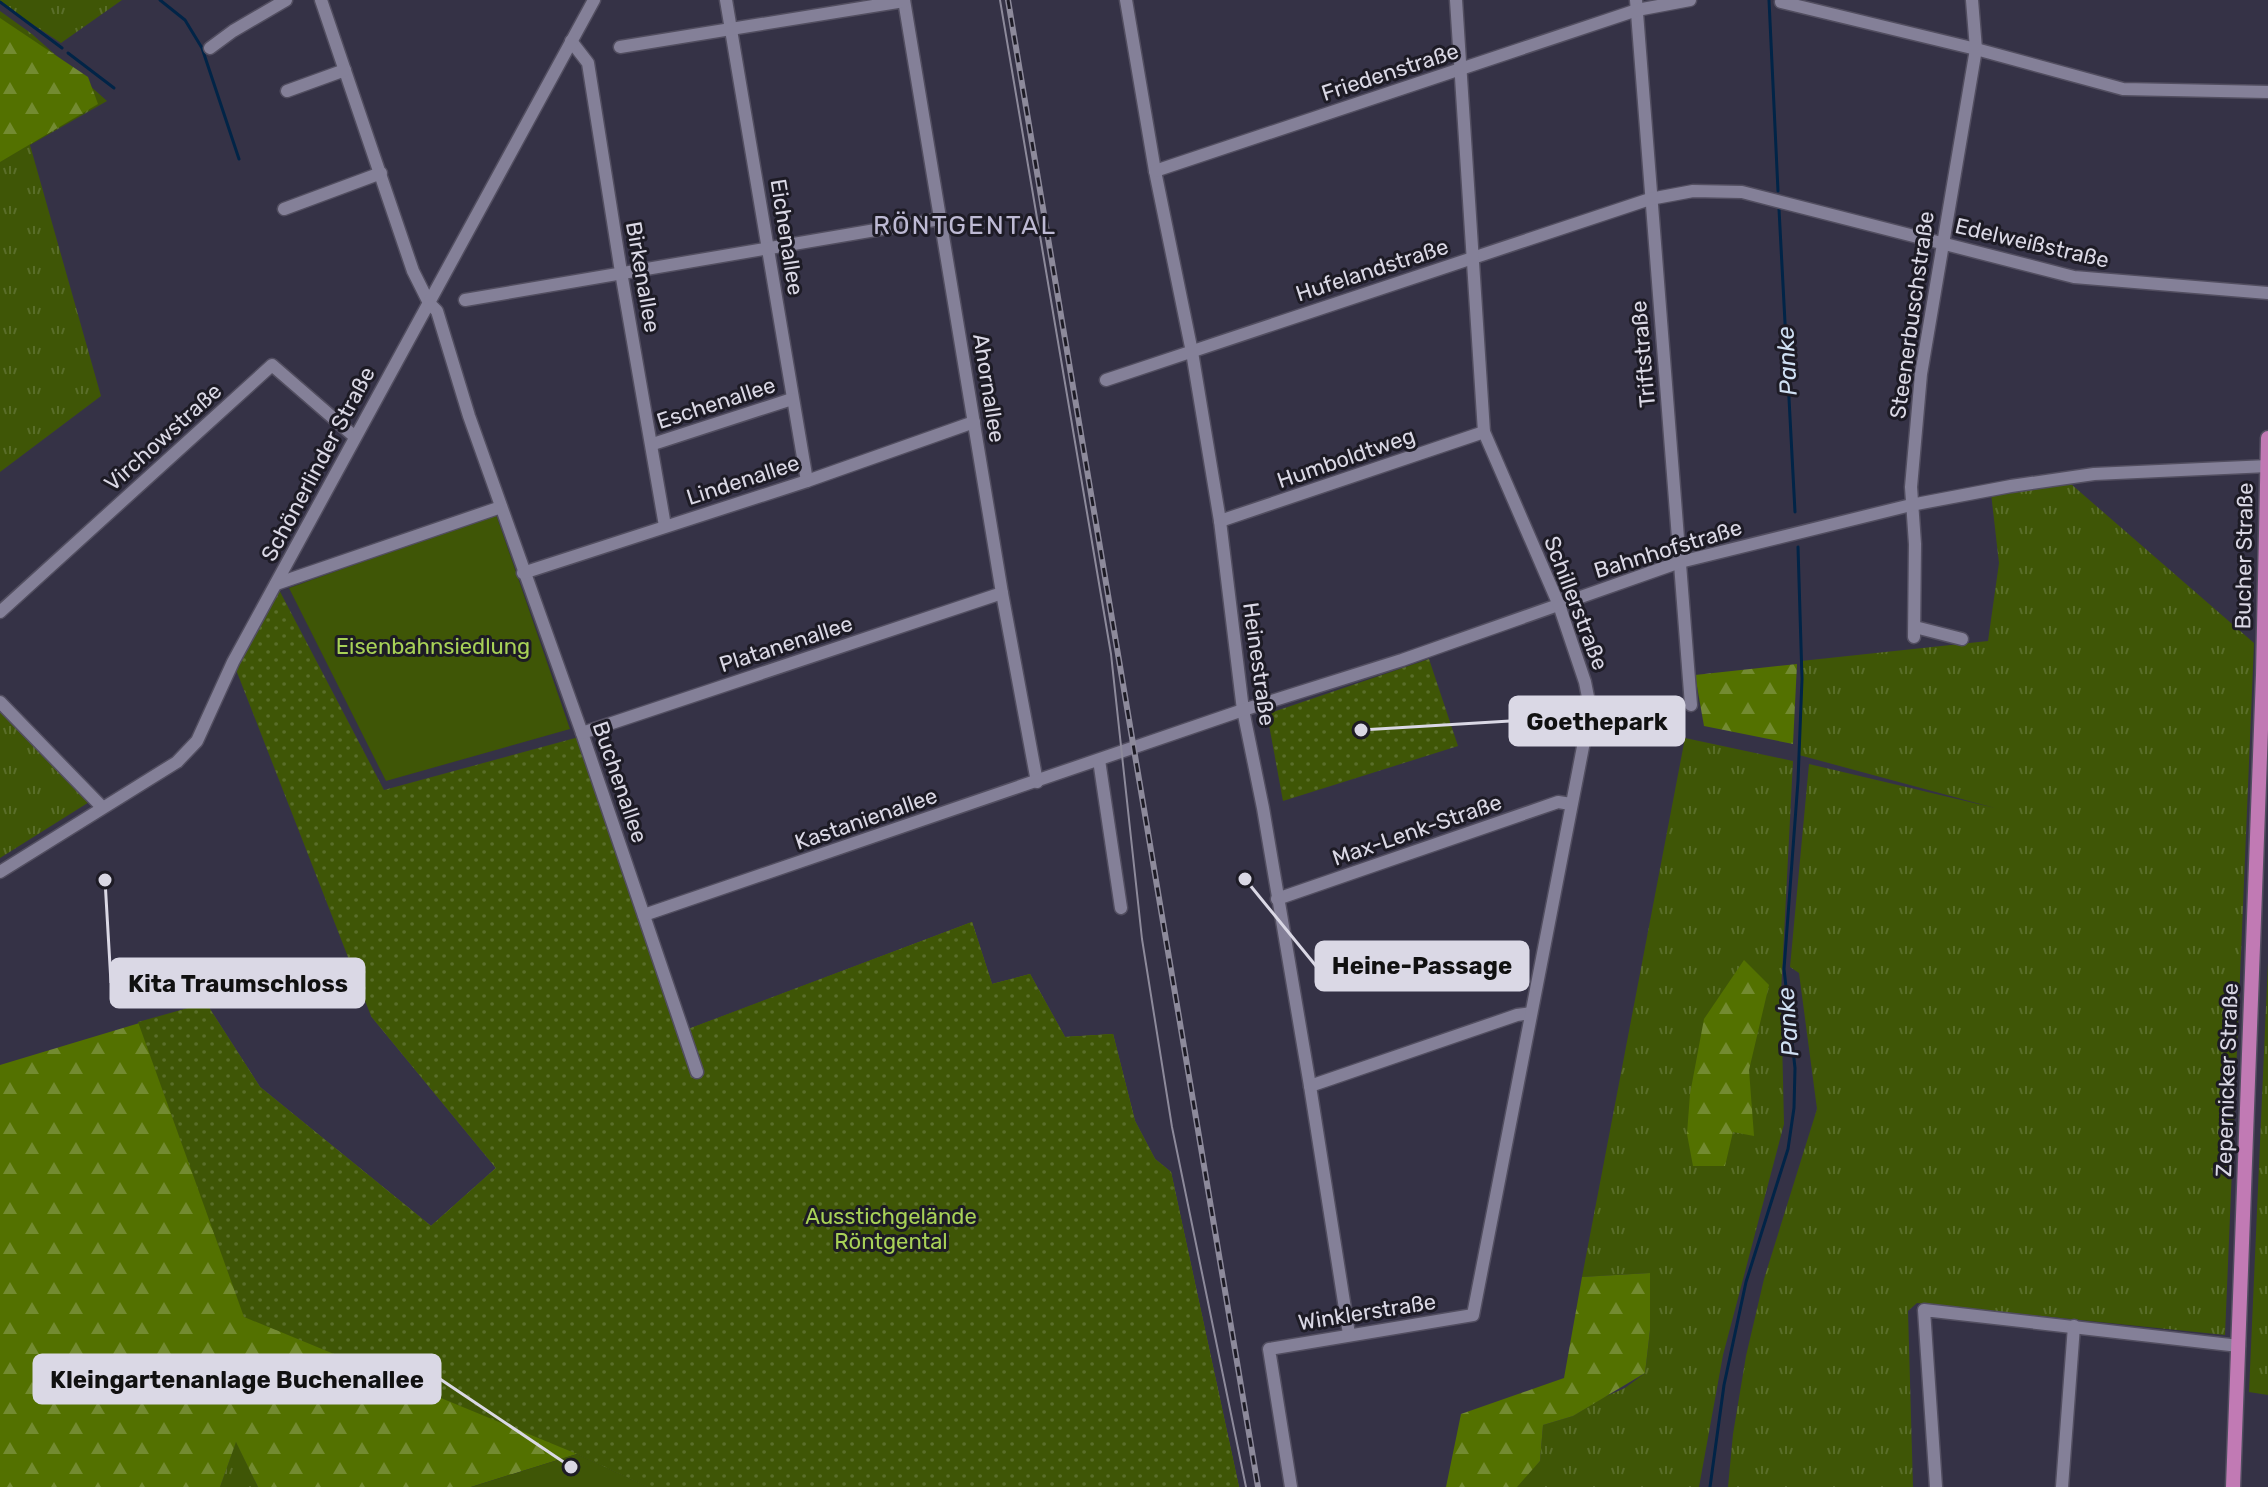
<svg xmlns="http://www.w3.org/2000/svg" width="2268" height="1487" font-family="Rubik,sans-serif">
<defs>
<pattern id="grass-tufts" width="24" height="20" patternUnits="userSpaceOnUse" patternTransform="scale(2)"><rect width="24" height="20" fill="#3f5606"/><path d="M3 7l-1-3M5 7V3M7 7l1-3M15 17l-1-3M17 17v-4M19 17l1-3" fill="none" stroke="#5a6e2a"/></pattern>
<pattern id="forest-firs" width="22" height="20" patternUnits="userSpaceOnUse" patternTransform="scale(2)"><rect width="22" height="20" fill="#537100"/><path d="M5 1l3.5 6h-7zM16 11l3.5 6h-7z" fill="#738b31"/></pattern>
<pattern id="park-dots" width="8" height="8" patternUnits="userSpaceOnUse" patternTransform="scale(2)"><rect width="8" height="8" fill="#3f5606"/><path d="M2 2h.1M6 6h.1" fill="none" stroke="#5a6e2a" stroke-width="1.8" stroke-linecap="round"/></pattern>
</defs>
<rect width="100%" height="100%" fill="#353246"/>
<!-- grass -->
<g fill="url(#grass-tufts)">
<path d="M 0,0 L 122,0 L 61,43 L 0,3 Z"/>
<path d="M 0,11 L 32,34 L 107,101 L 30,145 L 101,396 L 0,472 Z"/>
<path d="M 2064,478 L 2254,643 L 2225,1335 L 1917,1303 L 1908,1311 L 1913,1487 L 1728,1487 L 1733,1434 L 1746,1356 L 1764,1279 L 1817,1109 L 1799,973 L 1790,967 L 1809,764 L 1995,808 L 1799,755 L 1801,661 L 1988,641 L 1999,563 L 1991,493 Z"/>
<path d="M 0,701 L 94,799 L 0,858 Z"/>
<path d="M 1685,738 L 1793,761 L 1781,993 L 1784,1124 L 1723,1355 L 1699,1487 L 1514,1487 L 1540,1461 L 1543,1425 L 1573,1416 L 1602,1398 L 1625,1388 L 1645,1373 L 1650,1330 L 1650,1273 L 1582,1277 Z"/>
<path d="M 2268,962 L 2268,1395 L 2249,1392 Z"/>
<path d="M 236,1441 L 258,1487 L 220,1487 Z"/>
</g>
<!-- forest -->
<g fill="url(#forest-firs)">
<path d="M 0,18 L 88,77 L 98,104 L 0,162 Z"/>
<path d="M 1797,664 L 1793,744 L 1704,726 L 1695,675 Z"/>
<path d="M 384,790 L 681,1032 L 972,922 L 992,984 L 1030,974 L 1065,1037 L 1113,1034 L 1135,1121 L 1155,1159 L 1171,1172 L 1239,1487 L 648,1487 L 577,1454 L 471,1487 L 258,1487 L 236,1442 L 220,1487 L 0,1487 L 0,1065 L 206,1003 L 260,1087 L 431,1226 L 496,1168 L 371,1016 Z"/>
<path d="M 1744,960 L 1769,985 L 1749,1070 L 1754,1136 L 1733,1132 L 1725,1166 L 1693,1166 L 1687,1134 L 1690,1094 L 1704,1019 Z"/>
<path d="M 1650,1273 L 1650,1330 L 1645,1373 L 1573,1416 L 1543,1425 L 1540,1461 L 1517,1487 L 1446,1487 L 1461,1414 L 1564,1378 L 1582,1277 Z"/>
</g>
<!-- park -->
<g fill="url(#park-dots)">
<path d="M 276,584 L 384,790 L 579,737 L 680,1032 L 972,922 L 992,984 L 1030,974 L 1065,1037 L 1113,1034 L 1135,1121 L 1155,1159 L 1171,1172 L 1239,1487 L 648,1487 L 577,1454 L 244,1317 L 138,1022 L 206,1003 L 260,1087 L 431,1226 L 496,1168 L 371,1016 L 233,662 Z"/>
<path d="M 1429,659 L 1458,746 L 1283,801 L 1267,714 Z"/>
</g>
<!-- garden -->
<g fill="#3f5606">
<path d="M 496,514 L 570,729 L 386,781 L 289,588 Z"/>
<path d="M 577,1454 L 648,1487 L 471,1487 Z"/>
</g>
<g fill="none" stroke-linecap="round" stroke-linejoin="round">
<!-- stream -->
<g stroke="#012447" stroke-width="3">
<path d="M 160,0 L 185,20 L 202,48 L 239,159"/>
<path d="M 1769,0 L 1778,191"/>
<path d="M 0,2 L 62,48"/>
<path d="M 68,53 L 114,88"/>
<path d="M 1779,209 L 1795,512"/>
<path d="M 1710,1487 L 1724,1385 L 1746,1282 L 1788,1149 L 1794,1108 L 1795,1068 L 1784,969 L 1798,781 L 1802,679 L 1798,547"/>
</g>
<!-- minor casing -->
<g stroke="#524e60" stroke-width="15">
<g id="minor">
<path d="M 321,0 L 413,271 L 429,303 L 437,311 L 469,416 L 582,733 L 697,1072"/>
<path d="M 726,0 L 807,481"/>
<path d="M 904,0 L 1002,593 L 1037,782"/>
<path d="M 1126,0 L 1155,171 L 1192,352 L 1220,521 L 1243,710 L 1263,808 L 1310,1086 L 1349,1334"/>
<path d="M 1636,0 L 1691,705"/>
<path d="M 1781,2 L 1976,49 L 2123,89 L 2268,92"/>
<path d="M 571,41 L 588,63 L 621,272 L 665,526"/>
<path d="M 620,47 L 904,1"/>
<path d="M 210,48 L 233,31 L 286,0"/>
<path d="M 287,91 L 345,70"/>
<path d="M 1155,171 L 1637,10 L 1690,0"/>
<path d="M 284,209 L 381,173"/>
<path d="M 465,300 L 940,219"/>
<path d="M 1106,380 L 1650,199 L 1693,191 L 1742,192 L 2074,277 L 2268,293"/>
<path d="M 653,444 L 792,399"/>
<path d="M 1220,521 L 1484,432"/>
<path d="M 523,573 L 807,481 L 974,422"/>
<path d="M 276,584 L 501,507"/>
<path d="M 0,612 L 272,365 L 355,437"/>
<path d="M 1915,627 L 1962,639"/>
<path d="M 1914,637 L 1915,544 L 1911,487 L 1921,374 L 1976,49 L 1972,0"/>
<path d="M 0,702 L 102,807"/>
<path d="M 582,733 L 1002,593"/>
<path d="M 1099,760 L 1121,908"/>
<path d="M 0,872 L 177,762 L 197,741 L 233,662 L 594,0"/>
<path d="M 1277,899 L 1558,802 L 1571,804"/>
<path d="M 644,915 L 1243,710 L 1402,660 L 1680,562 L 1911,505 L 2011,486 L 2094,474 L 2268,466"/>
<path d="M 1310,1086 L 1517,1015 L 1531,1013"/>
<path d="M 1291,1487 L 1269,1349 L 1473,1315 L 1588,721 L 1589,702 L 1585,682 L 1559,605 L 1484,432 L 1456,0"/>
<path d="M 1936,1487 L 1924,1310 L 2239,1346"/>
<path d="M 2062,1487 L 2074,1326"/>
</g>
</g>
<!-- major casing -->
<g stroke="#524e60" stroke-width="17">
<path id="major" d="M 2233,1487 L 2263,675 L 2268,438"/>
</g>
<!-- minor -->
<use href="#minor" stroke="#848098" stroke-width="12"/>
<!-- major -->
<use href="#major" stroke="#c17ab4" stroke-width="14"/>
<!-- tram -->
<path stroke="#8d8a9b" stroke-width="2" d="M 1000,0 L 1111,654 L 1142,939 L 1172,1127 L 1246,1487"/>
<!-- rail casing -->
<g stroke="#8d8a9b" stroke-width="6">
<path id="rail" d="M 1008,0 L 1258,1487"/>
</g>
<!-- rail -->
<use href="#rail" stroke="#1d1b25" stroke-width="3" stroke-dasharray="9" stroke-linecap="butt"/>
</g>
<g text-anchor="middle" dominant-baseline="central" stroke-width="6" stroke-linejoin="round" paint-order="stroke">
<!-- street labels -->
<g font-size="22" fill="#dad8e5" stroke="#1d1b25">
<text transform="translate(1390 72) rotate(-18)">Friedenstraße</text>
<text transform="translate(787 237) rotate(81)">Eichenallee</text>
<text transform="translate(2032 243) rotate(13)">Edelweißstraße</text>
<text transform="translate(1372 270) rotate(-18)">Hufelandstraße</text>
<text transform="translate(643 277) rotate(80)">Birkenallee</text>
<text transform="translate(1912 315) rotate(-82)">Steenerbuschstraße</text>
<text transform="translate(1643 354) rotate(-95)">Triftstraße</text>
<text transform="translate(989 388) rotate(81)">Ahornallee</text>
<text transform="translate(716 403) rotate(-18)">Eschenallee</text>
<text transform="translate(163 437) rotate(-42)">Virchowstraße</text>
<text transform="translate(1346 458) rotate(-19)">Humboldtweg</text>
<text transform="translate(318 464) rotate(-62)">Schönerlinder Straße</text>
<text transform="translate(743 480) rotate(-18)">Lindenallee</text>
<text transform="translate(1668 549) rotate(-17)">Bahnhofstraße</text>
<text transform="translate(2244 556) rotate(-89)">Bucher Straße</text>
<text transform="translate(1576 603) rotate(69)">Schillerstraße</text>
<text transform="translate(786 644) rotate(-18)">Platanenallee</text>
<text transform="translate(1259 664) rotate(82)">Heinestraße</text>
<text transform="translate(620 782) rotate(71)">Buchenallee</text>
<text transform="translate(866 819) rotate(-19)">Kastanienallee</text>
<text transform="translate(1417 830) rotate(-19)">Max-Lenk-Straße</text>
<text transform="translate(2227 1080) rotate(-88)">Zepernicker Straße</text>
<text transform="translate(1367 1312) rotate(-9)">Winklerstraße</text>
</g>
<!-- park labels -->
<g font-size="22" fill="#a8d257" stroke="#1d1b25">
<text x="433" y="646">Eisenbahnsiedlung</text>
<text x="891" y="1216">Ausstichgelände<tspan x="891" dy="25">Röntgental</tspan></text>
</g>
<!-- water labels -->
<g font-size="24" font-style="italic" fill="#cfdff2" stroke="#1d1b25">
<text transform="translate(1787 361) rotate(-93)">Panke</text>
<text transform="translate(1788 1022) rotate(-94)">Panke</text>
</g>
<!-- quarter labels -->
<g font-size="26" letter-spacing="2" fill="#bebad4" stroke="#1d1b25">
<text x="965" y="225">RÖNTGENTAL</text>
</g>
</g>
<!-- callouts -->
<path fill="none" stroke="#dad8e5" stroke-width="3" d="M1361 730L1510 721M1245 879L1316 966M105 880L111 983M571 1467L440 1379"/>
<g fill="#dad8e5" stroke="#1d1b25" stroke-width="3">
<circle cx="1361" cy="730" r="8"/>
<circle cx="1245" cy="879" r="8"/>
<circle cx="105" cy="880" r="8"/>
<circle cx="571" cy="1467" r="8"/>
</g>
<g fill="#dad8e5" stroke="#dad8e5" stroke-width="3">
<rect x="1510" y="697" width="174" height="48" rx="8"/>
<rect x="1316" y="942" width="212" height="48" rx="8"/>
<rect x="111" y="959" width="253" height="48" rx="8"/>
<rect x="34" y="1355" width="406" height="48" rx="8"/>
</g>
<g font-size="24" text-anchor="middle" font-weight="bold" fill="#111">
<text x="1597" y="730">Goethepark</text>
<text x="1422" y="974">Heine-Passage</text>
<text x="238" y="992">Kita Traumschloss</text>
<text x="237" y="1388">Kleingartenanlage Buchenallee</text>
</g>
</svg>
